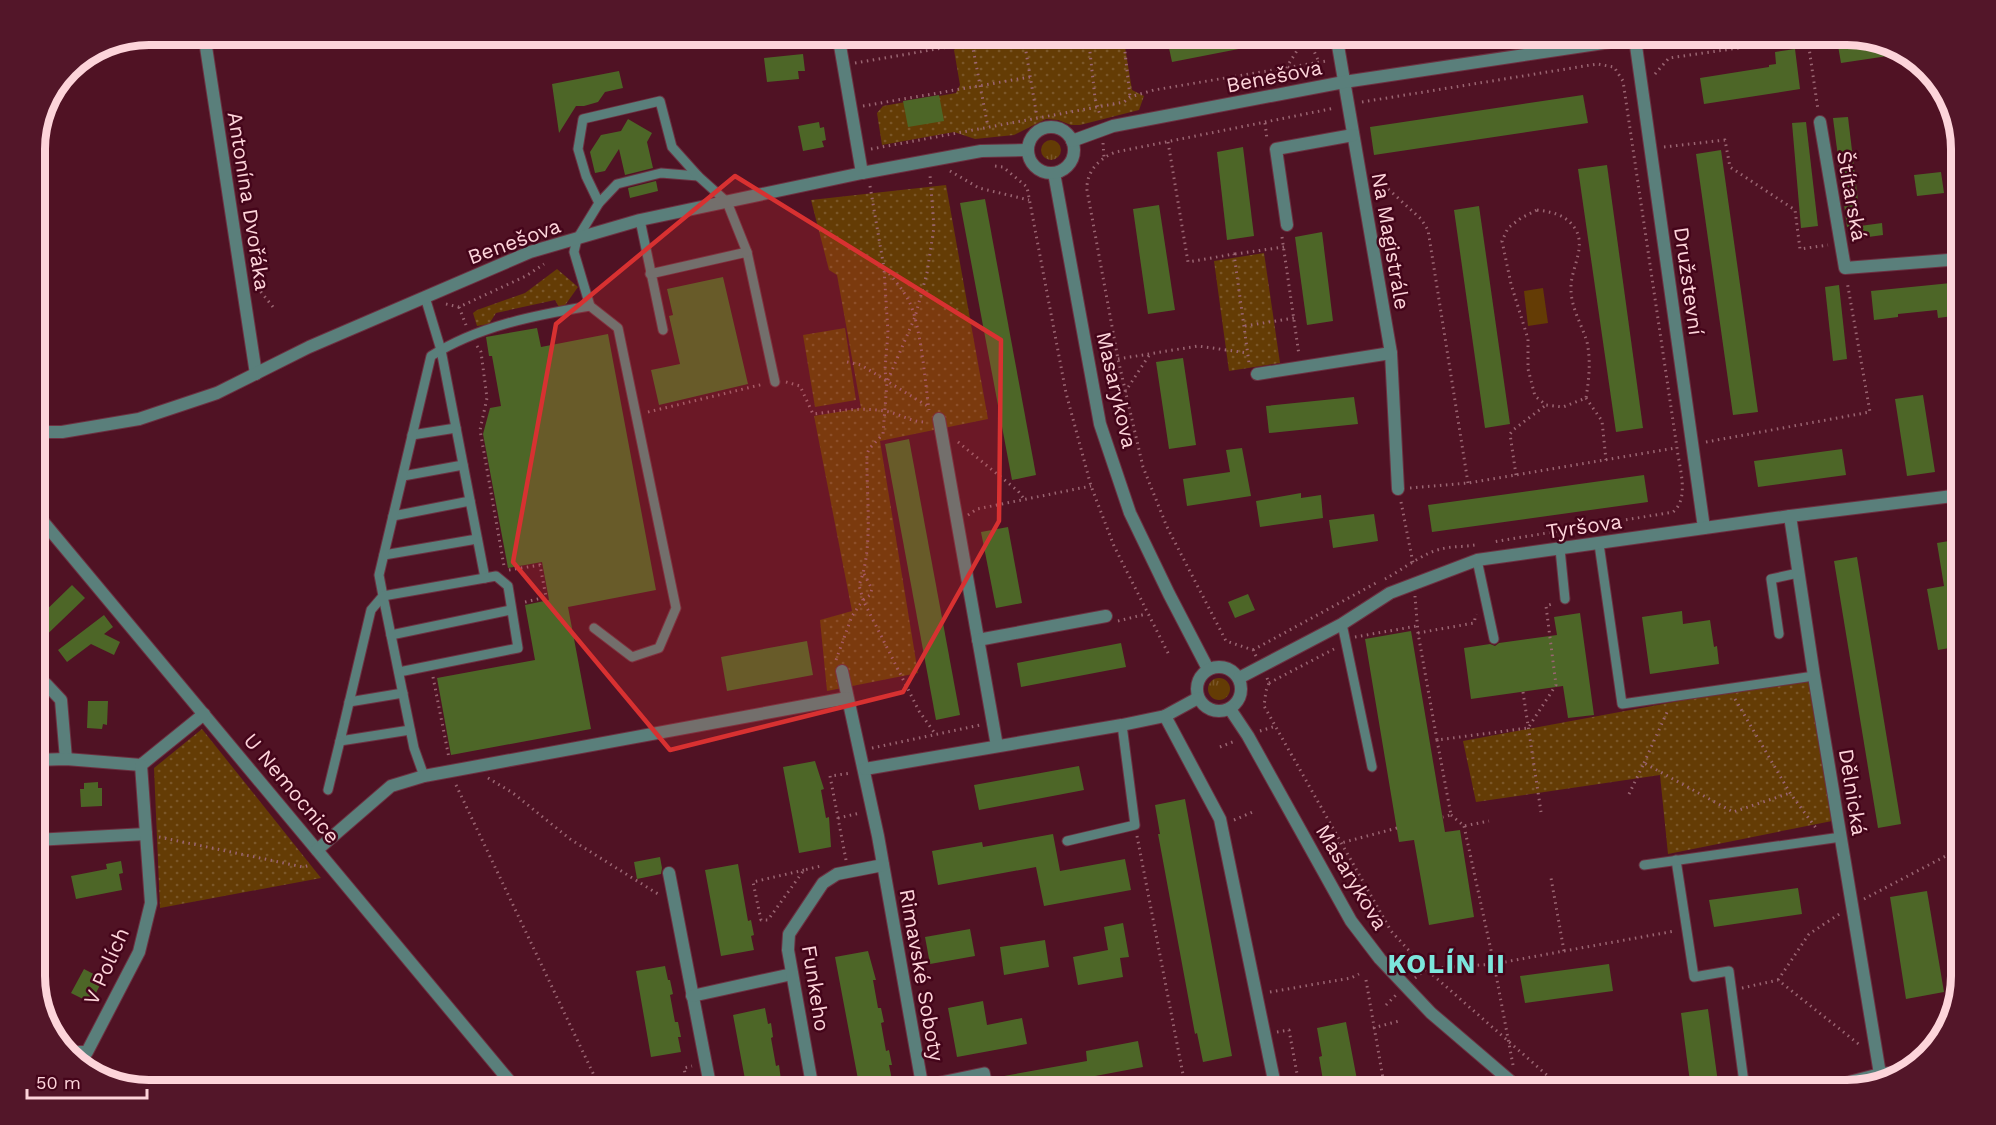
<svg xmlns="http://www.w3.org/2000/svg" width="1996" height="1125" font-family="'Work Sans',sans-serif">
<defs>
<pattern id="grass-tufts" width="24" height="20" patternUnits="userSpaceOnUse" patternTransform="scale(1.5)"><rect width="24" height="20" fill="#643c05"/><path d="M3 7l-1-3M5 7V3M7 7l1-3M15 17l-1-3M17 17v-4M19 17l1-3" fill="none" stroke="#7b5729"/></pattern>
<pattern id="park-dots" width="8" height="8" patternUnits="userSpaceOnUse" patternTransform="scale(1.5)"><rect width="8" height="8" fill="#643c05"/><path d="M2 2h.1M6 6h.1" fill="none" stroke="#7b5729" stroke-width="1.8" stroke-linecap="round"/></pattern>
</defs>
<rect width="100%" height="100%" fill="#501224"/>
<!-- grass -->
<g fill="url(#grass-tufts)">
<circle cx="1051" cy="150" r="10"/>
<circle cx="1219" cy="689" r="11"/>
</g>
<!-- park -->
<g fill="url(#park-dots)">
<path d="M 1005,35 L 1123,35 L 1132,90 L 1144,96 L 1139,110 L 1080,125 L 1071,125 L 1058,120 L 1046,119 L 1014,135 L 975,139 L 954,132 L 882,145 L 877,113 L 883,106 L 956,93 L 960,85 L 954,50 L 961,43 Z"/>
<path d="M 946,185 L 988,419 L 880,441 L 918,673 L 827,691 L 820,620 L 852,611 L 814,416 L 861,408 L 837,275 L 829,270 L 811,200 Z"/>
<path d="M 1264,253 L 1280,363 L 1229,371 L 1214,261 Z"/>
<path d="M 557,269 L 578,287 L 561,311 L 555,300 L 496,313 L 489,324 L 477,326 L 473,313 L 477,310 L 525,293 Z"/>
<path d="M 845,328 L 856,400 L 815,407 L 803,335 Z"/>
<path d="M 1808,677 L 1832,821 L 1668,854 L 1660,775 L 1476,802 L 1463,741 Z"/>
<path d="M 202,729 L 321,878 L 160,908 L 154,768 Z"/>
</g>
<!-- pitch -->
<path fill="#643c05" d="M 1543,288 L 1548,323 L 1528,326 L 1524,291 Z"/>
<!-- building -->
<g fill="#4d6627">
<path d="M 1166,34 L 1279,34 L 1280,41 L 1172,62 Z"/>
<path d="M 1857,37 L 1904,50 L 1908,53 L 1841,63 L 1837,40 Z"/>
<path d="M 1795,49 L 1800,89 L 1704,104 L 1700,78 L 1769,67 L 1769,65 L 1776,64 L 1775,52 Z"/>
<path d="M 803,54 L 805,71 L 798,71 L 799,79 L 767,82 L 764,58 Z"/>
<path d="M 619,71 L 623,88 L 605,92 L 598,102 L 584,106 L 576,106 L 559,133 L 552,84 Z"/>
<path d="M 939,95 L 944,121 L 908,127 L 903,101 Z"/>
<path d="M 1583,95 L 1588,123 L 1374,155 L 1370,127 Z"/>
<path d="M 1848,117 L 1861,226 L 1847,227 L 1833,118 Z"/>
<path d="M 628,119 L 652,133 L 647,142 L 653,168 L 625,175 L 619,149 L 605,171 L 595,173 L 590,152 L 601,135 L 621,131 Z"/>
<path d="M 819,122 L 820,128 L 824,127 L 826,140 L 822,141 L 824,147 L 803,151 L 798,126 Z"/>
<path d="M 1806,122 L 1818,226 L 1801,228 L 1792,123 Z"/>
<path d="M 1243,147 L 1254,236 L 1227,240 L 1217,152 Z"/>
<path d="M 1721,150 L 1758,412 L 1733,415 L 1696,154 Z"/>
<path d="M 1607,165 L 1643,428 L 1616,432 L 1578,169 Z"/>
<path d="M 1941,172 L 1944,193 L 1917,196 L 1914,175 Z"/>
<path d="M 656,181 L 658,191 L 630,198 L 628,188 Z"/>
<path d="M 985,199 L 1036,475 L 1012,480 L 960,203 Z"/>
<path d="M 1159,205 L 1175,310 L 1148,314 L 1133,209 Z"/>
<path d="M 1479,206 L 1510,424 L 1485,428 L 1454,210 Z"/>
<path d="M 1882,223 L 1883,235 L 1861,238 L 1860,226 Z"/>
<path d="M 1322,232 L 1333,321 L 1307,325 L 1295,237 Z"/>
<path d="M 723,277 L 748,384 L 659,405 L 651,370 L 680,364 L 669,316 L 673,315 L 667,289 Z"/>
<path d="M 1961,282 L 1961,315 L 1938,318 L 1937,310 L 1898,314 L 1898,317 L 1874,320 L 1871,291 Z"/>
<path d="M 1839,285 L 1847,359 L 1833,361 L 1825,287 Z"/>
<path d="M 537,328 L 541,347 L 608,334 L 656,590 L 568,607 L 591,729 L 451,755 L 437,678 L 535,660 L 525,605 L 549,600 L 542,562 L 508,568 L 483,434 L 490,408 L 501,406 L 492,356 L 489,356 L 486,337 Z"/>
<path d="M 1183,358 L 1196,445 L 1169,449 L 1156,362 Z"/>
<path d="M 1923,395 L 1935,472 L 1907,476 L 1895,399 Z"/>
<path d="M 1354,397 L 1358,424 L 1269,433 L 1266,406 Z"/>
<path d="M 909,439 L 960,715 L 936,720 L 885,444 Z"/>
<path d="M 1242,448 L 1251,496 L 1187,506 L 1183,479 L 1230,472 L 1226,450 Z"/>
<path d="M 1842,449 L 1846,475 L 1758,487 L 1754,461 Z"/>
<path d="M 1644,475 L 1648,502 L 1432,532 L 1428,505 Z"/>
<path d="M 1301,493 L 1301,498 L 1321,495 L 1323,518 L 1260,527 L 1256,501 Z"/>
<path d="M 1374,514 L 1378,541 L 1333,548 L 1329,520 Z"/>
<path d="M 1008,527 L 1022,603 L 996,608 L 981,532 Z"/>
<path d="M 1961,539 L 1961,583 L 1958,584 L 1961,605 L 1961,646 L 1938,650 L 1927,589 L 1944,586 L 1937,543 Z"/>
<path d="M 1857,557 L 1901,824 L 1878,828 L 1834,561 Z"/>
<path d="M 72,585 L 85,598 L 35,646 L 35,621 Z"/>
<path d="M 1248,594 L 1255,610 L 1235,618 L 1228,602 Z"/>
<path d="M 1682,611 L 1683,624 L 1710,620 L 1714,647 L 1717,646 L 1719,664 L 1650,674 L 1642,617 Z"/>
<path d="M 1580,613 L 1594,715 L 1568,718 L 1563,686 L 1471,699 L 1464,648 L 1490,644 L 1495,646 L 1499,643 L 1557,635 L 1554,617 Z"/>
<path d="M 104,615 L 113,627 L 104,634 L 120,642 L 114,655 L 91,644 L 67,662 L 58,650 Z"/>
<path d="M 1411,631 L 1445,832 L 1460,830 L 1474,917 L 1429,925 L 1414,840 L 1399,842 L 1365,639 Z"/>
<path d="M 807,641 L 813,675 L 727,691 L 721,657 Z"/>
<path d="M 1121,643 L 1126,667 L 1021,687 L 1017,663 Z"/>
<path d="M 88,701 L 108,701 L 107,725 L 103,724 L 102,729 L 87,728 Z"/>
<path d="M 815,761 L 824,789 L 821,790 L 826,818 L 829,817 L 831,847 L 799,853 L 783,767 Z"/>
<path d="M 1079,766 L 1084,790 L 979,810 L 974,785 Z"/>
<path d="M 98,782 L 98,788 L 102,788 L 102,806 L 81,807 L 80,789 L 84,789 L 84,783 Z"/>
<path d="M 1185,799 L 1232,1056 L 1203,1062 L 1197,1033 L 1195,1034 L 1158,834 L 1160,834 L 1155,805 Z"/>
<path d="M 1053,834 L 1060,871 L 1125,859 L 1131,890 L 1044,906 L 1036,867 L 938,885 L 932,851 L 982,842 L 983,847 Z"/>
<path d="M 660,857 L 662,868 L 661,874 L 637,879 L 634,862 Z"/>
<path d="M 121,861 L 123,873 L 119,874 L 122,890 L 76,899 L 71,876 L 107,869 L 106,864 Z"/>
<path d="M 738,864 L 748,921 L 751,920 L 754,935 L 751,936 L 754,950 L 721,956 L 705,870 Z"/>
<path d="M 1798,888 L 1802,914 L 1714,927 L 1709,900 Z"/>
<path d="M 1927,891 L 1944,992 L 1906,999 L 1890,897 Z"/>
<path d="M 1123,923 L 1129,957 L 1120,958 L 1123,977 L 1078,985 L 1073,957 L 1108,950 L 1104,927 Z"/>
<path d="M 970,929 L 975,956 L 930,964 L 925,937 Z"/>
<path d="M 1045,940 L 1049,967 L 1004,975 L 1000,947 Z"/>
<path d="M 868,951 L 876,980 L 873,980 L 878,1008 L 881,1008 L 884,1022 L 881,1023 L 886,1051 L 889,1050 L 892,1065 L 889,1065 L 894,1090 L 860,1090 L 835,957 Z"/>
<path d="M 1609,964 L 1613,991 L 1525,1003 L 1520,976 Z"/>
<path d="M 665,966 L 668,980 L 670,980 L 673,994 L 670,995 L 675,1022 L 678,1022 L 681,1037 L 678,1037 L 681,1052 L 651,1057 L 636,971 Z"/>
<path d="M 84,969 L 103,979 L 91,1003 L 71,993 Z"/>
<path d="M 983,1001 L 987,1025 L 1022,1018 L 1027,1044 L 957,1057 L 948,1008 Z"/>
<path d="M 765,1008 L 768,1024 L 771,1023 L 773,1037 L 771,1038 L 776,1066 L 779,1065 L 781,1080 L 778,1080 L 780,1090 L 747,1090 L 733,1015 Z"/>
<path d="M 1708,1009 L 1719,1090 L 1691,1090 L 1681,1013 Z"/>
<path d="M 1346,1022 L 1359,1090 L 1328,1090 L 1327,1085 L 1324,1086 L 1319,1057 L 1322,1056 L 1317,1028 Z"/>
<path d="M 1138,1041 L 1143,1067 L 1090,1077 L 1092,1087 L 1074,1090 L 996,1090 L 993,1078 L 1087,1061 L 1086,1051 Z"/>
</g>
<g fill="none" stroke-linecap="round" stroke-linejoin="round">
<!-- service casing -->
<g stroke="#6c3141" stroke-width="11">
<g id="service">
<path d="M 599,203 L 617,184 L 661,173 L 698,176"/>
<path d="M 640,220 L 663,330"/>
<path d="M 650,274 L 747,252 L 775,382"/>
<path d="M 590,306 L 618,328 L 676,608 L 659,648 L 632,657 L 594,628"/>
<path d="M 412,435 L 456,428"/>
<path d="M 403,476 L 463,465"/>
<path d="M 393,516 L 470,501"/>
<path d="M 1599,544 L 1622,704 L 1814,676"/>
<path d="M 1560,549 L 1565,599"/>
<path d="M 384,555 L 477,539"/>
<path d="M 1477,560 L 1494,639"/>
<path d="M 1342,624 L 1372,767"/>
<path d="M 1779,634 L 1771,579 L 1798,573"/>
<path d="M 391,635 L 511,610"/>
<path d="M 399,672 L 518,648 L 508,586 L 496,576 L 485,578 L 441,350 L 425,297"/>
<path d="M 349,702 L 403,693"/>
<path d="M 410,730 L 340,741 L 371,610 L 383,596 L 379,575 L 431,356 C 478,326 536,315 590,306 L 574,252 L 577,239 L 599,203 L 586,176 L 578,149 L 583,119 L 660,101 L 672,147 L 698,176 L 727,202 L 747,252"/>
<path d="M 424,776 L 414,748 L 383,596 L 485,578"/>
<path d="M 328,790 L 340,741"/>
<path d="M 1067,841 L 1135,825 L 1122,725"/>
<path d="M 1676,860 L 1694,977 L 1729,971 L 1745,1090"/>
<path d="M 1644,865 L 1841,837"/>
<path d="M 922,1085 L 985,1072 L 989,1090"/>
</g>
</g>
<!-- minor casing -->
<g stroke="#6c3141" stroke-width="14">
<g id="minor">
<path d="M 204,34 L 256,374"/>
<path d="M 838,34 L 862,173"/>
<path d="M 1336,34 L 1391,353 L 1398,489"/>
<path d="M 1635,39 L 1704,528"/>
<path d="M 1820,122 L 1845,268 L 1961,259"/>
<path d="M 1054,173 L 1100,424 L 1130,513 L 1169,594 L 1208,669"/>
<path d="M 1287,225 L 1276,149 L 1353,135"/>
<path d="M 1257,374 L 1391,353"/>
<path d="M 939,419 L 997,746"/>
<path d="M 35,512 L 517,1090"/>
<path d="M 1790,516 L 1814,676 L 1880,1074"/>
<path d="M 978,640 L 1106,616"/>
<circle cx="1219" cy="689" r="22"/>
<path d="M 842,671 L 878,836 L 923,1090"/>
<path d="M 1239,678 L 1342,624 L 1390,593 L 1477,560 L 1790,516 L 1961,495"/>
<path d="M 35,684 L 46,684 L 61,700 L 66,759"/>
<path d="M 1230,709 L 1248,736 L 1351,921 L 1380,959 L 1431,1013 L 1521,1090"/>
<path d="M 1165,716 L 1220,819 L 1276,1090"/>
<path d="M 35,760 L 66,759 L 141,765 L 204,714"/>
<path d="M 865,769 L 1122,725 L 1165,716 L 1198,698"/>
<path d="M 35,840 L 146,834"/>
<path d="M 317,850 L 391,786 L 424,776 L 847,698"/>
<path d="M 669,873 L 711,1090"/>
<path d="M 692,996 L 792,974"/>
<path d="M 67,1052 L 87,1052 L 139,952 L 151,903 L 141,765"/>
<path d="M 813,1090 L 788,950 L 789,934 L 823,883 L 837,874 L 883,865"/>
<path d="M 1819,1090 L 1880,1074 L 1908,1071"/>
</g>
</g>
<!-- tertiary casing -->
<g stroke="#6c3141" stroke-width="14">
<g id="tertiary">
<circle cx="1051" cy="150" r="23"/>
<path d="M 1072,141 L 1113,126 L 1344,82 L 1664,34"/>
<path d="M 35,432 L 62,432 L 139,419 L 217,393 L 309,347 L 530,252 L 640,220 L 862,173 L 981,151 L 1028,150"/>
</g>
</g>
<!-- path -->
<g stroke="#9a6572" stroke-width="3" stroke-dasharray="1.5 4.5" stroke-linecap="butt">
<path d="M 1023,34 L 1037,117"/>
<path d="M 1088,34 L 1095,98 L 1100,115"/>
<path d="M 1123,34 L 1130,97"/>
<path d="M 1761,34 L 1764,44"/>
<path d="M 1807,34 L 1818,110"/>
<path d="M 1307,36 L 1319,62"/>
<path d="M 972,43 L 1018,34"/>
<path d="M 855,63 L 972,43 L 988,127"/>
<path d="M 1286,68 L 1307,35"/>
<path d="M 1655,74 L 1669,58 L 1808,38 L 1817,34"/>
<path d="M 1362,102 L 1597,64 L 1614,67 L 1623,81 L 1677,448 C 1679,467 1690,498 1673,512 L 1493,542"/>
<path d="M 863,106 L 1030,77"/>
<path d="M 1265,123 L 1267,139"/>
<path d="M 1168,142 L 1188,262 L 1234,254 L 1249,363"/>
<path d="M 1103,143 L 1104,157"/>
<path d="M 1664,147 L 1725,140 L 1730,167 L 1795,210 L 1800,249 L 1828,245"/>
<path d="M 871,149 L 1124,102 L 1130,97 L 1154,90 L 1326,61"/>
<path d="M 995,166 L 1003,167 L 1027,187 L 1066,393 L 1091,486 L 1114,546 L 1169,655"/>
<path d="M 950,171 L 979,188 L 1029,200"/>
<path d="M 1375,177 L 1421,219 L 1428,230 L 1468,483"/>
<path d="M 870,186 L 884,268"/>
<path d="M 1537,210 C 1553,212 1567,215 1576,230 C 1586,249 1570,270 1571,289 C 1571,308 1582,325 1587,342 C 1591,361 1589,379 1586,398 L 1563,407 L 1546,405 L 1535,396 L 1528,369 L 1528,339 L 1511,284 L 1502,241 L 1508,228 L 1521,218 Z"/>
<path d="M 1282,237 L 1299,355"/>
<path d="M 1235,254 L 1284,247"/>
<path d="M 257,287 L 273,307"/>
<path d="M 446,304 L 459,307 L 526,276 L 544,264"/>
<path d="M 459,307 L 466,325"/>
<path d="M 1245,326 L 1294,318"/>
<path d="M 477,346 L 481,352 L 487,398 L 480,430 L 504,566"/>
<path d="M 1118,359 L 1198,346 L 1248,353"/>
<path d="M 847,362 L 861,365 L 929,407"/>
<path d="M 886,380 L 885,369 L 888,333 L 884,268 C 893,278 902,288 909,301 C 921,326 925,381 929,410"/>
<path d="M 786,382 L 800,386 L 813,414 C 837,411 860,407 884,411 C 899,413 910,422 925,422"/>
<path d="M 1125,392 L 1150,354"/>
<path d="M 1586,398 L 1602,421 L 1606,460"/>
<path d="M 648,412 L 764,384"/>
<path d="M 958,442 L 1018,491 L 1024,499"/>
<path d="M 1706,442 L 1870,412 L 1847,281"/>
<path d="M 1516,475 L 1510,434 L 1513,430 L 1546,405"/>
<path d="M 1410,488 L 1468,483 L 1676,448"/>
<path d="M 1401,502 L 1413,563"/>
<path d="M 968,515 L 977,509 L 1091,486"/>
<path d="M 509,570 L 540,565 L 546,597 L 521,603"/>
<path d="M 864,574 L 872,589 L 870,595 L 863,600 L 919,711 L 936,735"/>
<path d="M 1385,579 C 1402,570 1423,553 1441,549 C 1451,546 1464,547 1475,545"/>
<path d="M 1415,596 L 1418,633 L 1437,740 L 1528,728 L 1556,685 L 1546,606 L 1555,603"/>
<path d="M 1118,621 L 1146,614"/>
<path d="M 1418,633 L 1474,623 L 1476,614"/>
<path d="M 1355,637 L 1417,626"/>
<path d="M 1253,650 L 1376,583"/>
<path d="M 1256,656 L 1253,650 L 1226,641 L 1167,527 L 1143,467 L 1118,359 L 1087,190 C 1086,172 1099,158 1116,152 L 1335,108"/>
<path d="M 836,660 L 852,616 L 863,600 L 859,585 C 874,549 866,494 867,454 L 869,449 L 883,434 L 887,382 L 915,317 L 927,273 L 934,227 L 930,175"/>
<path d="M 433,677 L 449,758"/>
<path d="M 1267,678 L 1269,683 L 1266,691 L 1264,706 L 1391,931 L 1426,969 L 1564,1090"/>
<path d="M 1269,683 L 1334,649"/>
<path d="M 1523,692 L 1541,812"/>
<path d="M 1735,699 L 1790,793 L 1816,828"/>
<path d="M 1961,721 L 1957,740 L 1961,764"/>
<path d="M 1260,731 L 1276,726"/>
<path d="M 1437,740 L 1451,815 L 1443,817"/>
<path d="M 1220,747 L 1235,741"/>
<path d="M 872,748 L 980,725"/>
<path d="M 1644,763 L 1668,710"/>
<path d="M 488,778 L 513,793 L 570,839 L 658,894"/>
<path d="M 456,785 L 601,1090"/>
<path d="M 1629,794 L 1644,763 L 1733,812 L 1790,793"/>
<path d="M 1451,815 L 1464,826 L 1489,821"/>
<path d="M 838,818 L 860,813"/>
<path d="M 1234,820 L 1255,811"/>
<path d="M 1137,836 L 1186,1090"/>
<path d="M 159,837 L 303,867 L 311,865"/>
<path d="M 1326,847 L 1397,828"/>
<path d="M 846,860 L 830,776 L 852,773"/>
<path d="M 804,870 L 753,882 L 761,920 L 768,920 L 804,870 L 821,866"/>
<path d="M 1864,899 L 1961,848"/>
<path d="M 1564,951 L 1675,931"/>
<path d="M 1415,978 L 1426,969 L 1494,964 L 1464,826"/>
<path d="M 1366,980 L 1385,1090"/>
<path d="M 1778,980 L 1809,934 L 1841,913"/>
<path d="M 1742,988 L 1778,980 L 1861,1046"/>
<path d="M 1270,992 L 1351,978 L 1359,974"/>
<path d="M 1386,1005 L 1397,994"/>
<path d="M 1373,1028 L 1399,1021"/>
<path d="M 1277,1032 L 1289,1030 L 1300,1090"/>
<path d="M 1513,1065 L 1494,964 L 1564,951 L 1551,878"/>
<path d="M 688,1090 L 684,1068 L 692,1066"/>
</g>
<!-- service -->
<use href="#service" stroke="#5a7f7b" stroke-width="9"/>
<!-- minor -->
<use href="#minor" stroke="#5a7f7b" stroke-width="12"/>
<!-- tertiary -->
<use href="#tertiary" stroke="#5a7f7b" stroke-width="12"/>
</g>
<!-- marked area -->
<path fill="#d83131" fill-opacity="0.2" stroke="#d83131" stroke-width="4.5" stroke-linejoin="round" d="M 735,176 L 1001,340 L 999,521 L 903,692 L 670,750 L 513,562 L 556,324 Z"/>
<g text-anchor="middle" dominant-baseline="central" stroke-width="5" stroke-linejoin="round" paint-order="stroke">
<!-- street labels -->
<g font-size="21" fill="#fdd4da" stroke="#44051a">
<text transform="translate(1274 76) rotate(-11)">Benešova</text>
<text transform="translate(1852 196) rotate(80)">Štítarská</text>
<text transform="translate(249 201) rotate(81)">Antonína Dvořáka</text>
<text transform="translate(514 241) rotate(-20)">Benešova</text>
<text transform="translate(1391 241) rotate(80)">Na Magistrále</text>
<text transform="translate(1689 281) rotate(82)">Družstevní</text>
<text transform="translate(1117 390) rotate(77)">Masarykova</text>
<text transform="translate(1584 526) rotate(-8)">Tyršova</text>
<text transform="translate(292 788) rotate(50)">U Nemocnice</text>
<text transform="translate(1853 792) rotate(81)">Dělnická</text>
<text transform="translate(1352 877) rotate(59)">Masarykova</text>
<text transform="translate(106 966) rotate(-66)">V Polích</text>
<text transform="translate(922 975) rotate(80)">Rimavské Soboty</text>
<text transform="translate(816 988) rotate(81)">Funkeho</text>
</g>
<!-- district labels -->
<g font-size="27" font-weight="bold" letter-spacing="1.5" fill="#7ce6dc" stroke="#44051a">
<text x="1447" y="964">KOLÍN II</text>
</g>
</g>
<!-- crop -->
<path d="M0 0H1996V1125H0ZM149 45H1847A104 104 0 0 1 1951 149V976A104 104 0 0 1 1847 1080H149A104 104 0 0 1 45 976V149A104 104 0 0 1 149 45Z" fill="#531629" fill-rule="evenodd"/>
<path fill="none" stroke="#fdd4da" stroke-width="8" d="M149 45H1847A104 104 0 0 1 1951 149V976A104 104 0 0 1 1847 1080H149A104 104 0 0 1 45 976V149A104 104 0 0 1 149 45Z"/>
<!-- scale -->
<path d="M27 1089v9h120v-9" fill="none" stroke="#fdd4da" stroke-width="3"/>
<text x="36" y="1089" font-size="18" fill="#fdd4da" stroke="#44051a" stroke-width="4.5" paint-order="stroke">50 m</text>
</svg>
